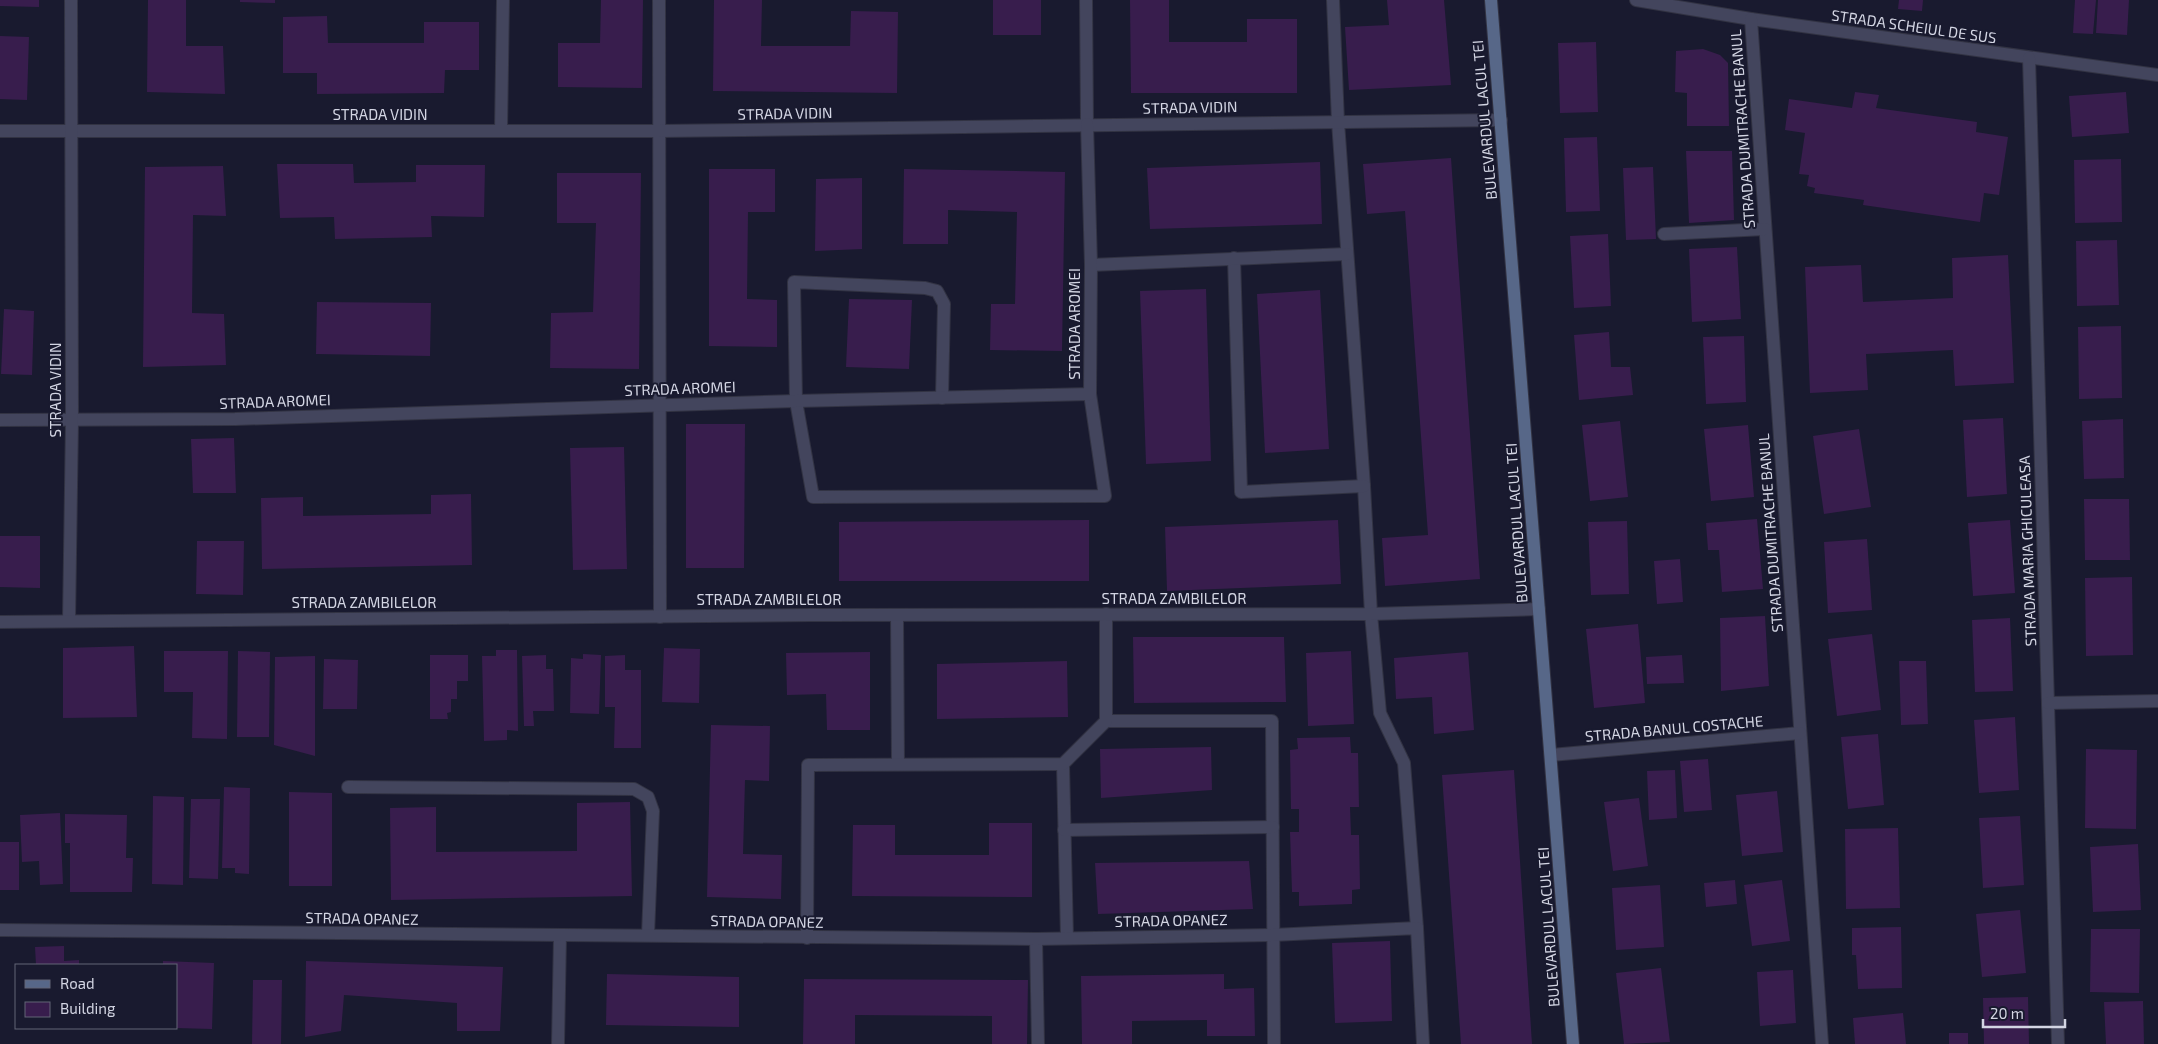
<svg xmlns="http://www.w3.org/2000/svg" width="2158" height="1044" font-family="'Exo 2',sans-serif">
<rect width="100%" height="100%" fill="#191a2f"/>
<!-- building -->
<g fill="#381d4d">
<path d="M 0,0 L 39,0 L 39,7 L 0,6 Z"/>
<path d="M 148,0 L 186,0 L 186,46 L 223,46 L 225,94 L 147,92 Z"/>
<path d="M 240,0 L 275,0 L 275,3 L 240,2 Z"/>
<path d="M 601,0 L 643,0 L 642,88 L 558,87 L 558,43 L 600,43 Z"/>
<path d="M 714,0 L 762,0 L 761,46 L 850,46 L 851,11 L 898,12 L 897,93 L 713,91 Z"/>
<rect x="993" y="0" width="48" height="35"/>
<path d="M 1130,0 L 1169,0 L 1169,42 L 1247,42 L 1247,19 L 1297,19 L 1297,93 L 1131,93 Z"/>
<path d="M 1387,0 L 1444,0 L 1451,85 L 1349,90 L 1345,27 L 1389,25 Z"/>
<path d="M 1899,0 L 1923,0 L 1922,11 L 1898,9 Z"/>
<path d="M 2075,0 L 2096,0 L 2093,34 L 2073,33 Z"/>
<path d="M 2098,0 L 2129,0 L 2127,35 L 2096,33 Z"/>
<path d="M 327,16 L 328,43 L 424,43 L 424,22 L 479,22 L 479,70 L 445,70 L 444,93 L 317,94 L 317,73 L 283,73 L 283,17 Z"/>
<path d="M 0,36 L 29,37 L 27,100 L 0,99 Z"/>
<path d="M 1596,42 L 1598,112 L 1560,113 L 1558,43 Z"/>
<path d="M 1703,49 L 1720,55 L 1728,63 L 1729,126 L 1687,126 L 1687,93 L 1675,92 L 1676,51 Z"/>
<path d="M 1855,92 L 1879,95 L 1876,108 L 1977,122 L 1976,132 L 2008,137 L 1999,195 L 1984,193 L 1980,222 L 1863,205 L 1864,200 L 1814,193 L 1815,188 L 1807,186 L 1809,175 L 1799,174 L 1805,133 L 1785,130 L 1789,99 L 1852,108 Z"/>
<path d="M 2126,92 L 2129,133 L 2072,137 L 2069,96 Z"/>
<path d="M 1597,137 L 1600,211 L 1566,212 L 1564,138 Z"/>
<path d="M 1686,151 L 1732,151 L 1734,220 L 1689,223 Z"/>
<path d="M 1451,158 L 1480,579 L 1385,586 L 1382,538 L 1428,535 L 1405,211 L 1367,214 L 1363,164 Z"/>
<path d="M 2121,159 L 2122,222 L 2075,223 L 2074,160 Z"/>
<path d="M 1320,162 L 1322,224 L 1150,229 L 1147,168 Z"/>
<path d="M 277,164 L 353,164 L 354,183 L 416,182 L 416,165 L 485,165 L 484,217 L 431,216 L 432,237 L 335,239 L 334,217 L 280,218 Z"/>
<path d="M 223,166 L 226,216 L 193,215 L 192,313 L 224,314 L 226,365 L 143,367 L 145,167 Z"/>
<path d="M 1653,167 L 1656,239 L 1626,240 L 1623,168 Z"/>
<path d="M 709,169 L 775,169 L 775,212 L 748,212 L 747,299 L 777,300 L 777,347 L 709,346 Z"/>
<path d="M 904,169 L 1065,172 L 1062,351 L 990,350 L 991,304 L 1015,304 L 1017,212 L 948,210 L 948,244 L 903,244 Z"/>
<path d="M 557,173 L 641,173 L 639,369 L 550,368 L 551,313 L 593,312 L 596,223 L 557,223 Z"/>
<path d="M 862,178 L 862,249 L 815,251 L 816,179 Z"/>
<path d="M 1608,234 L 1611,306 L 1574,308 L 1570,236 Z"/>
<path d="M 2117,240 L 2119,305 L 2077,306 L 2076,241 Z"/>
<path d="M 1737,247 L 1741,319 L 1692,322 L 1689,249 Z"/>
<path d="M 2008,255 L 2014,383 L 1955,386 L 1953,350 L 1866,354 L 1868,390 L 1810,393 L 1805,267 L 1861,265 L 1863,302 L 1953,298 L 1952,258 Z"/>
<path d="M 1206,289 L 1211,461 L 1146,464 L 1140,291 Z"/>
<path d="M 1320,290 L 1329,449 L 1265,453 L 1257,294 Z"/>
<path d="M 849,299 L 912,300 L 909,369 L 846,367 Z"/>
<path d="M 317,302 L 431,303 L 430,356 L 316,354 Z"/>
<path d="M 4,309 L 34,311 L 32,375 L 1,374 Z"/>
<path d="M 2121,326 L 2122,398 L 2079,399 L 2078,327 Z"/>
<path d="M 1609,332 L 1611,367 L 1630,367 L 1633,395 L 1579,400 L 1574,335 Z"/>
<path d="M 1744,336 L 1746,402 L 1706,404 L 1703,337 Z"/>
<path d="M 2003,418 L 2007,494 L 1967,497 L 1963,420 Z"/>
<path d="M 2123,419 L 2124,478 L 2084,479 L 2082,421 Z"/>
<path d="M 1620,421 L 1628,497 L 1590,501 L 1582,425 Z"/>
<path d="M 686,424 L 745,424 L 744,568 L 686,568 Z"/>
<path d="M 1748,425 L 1754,497 L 1711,501 L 1704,429 Z"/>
<path d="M 1859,429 L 1871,507 L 1824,514 L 1813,436 Z"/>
<path d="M 234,438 L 236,493 L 193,493 L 191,439 Z"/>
<path d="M 624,447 L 627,569 L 573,570 L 570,448 Z"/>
<path d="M 471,494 L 472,565 L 262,569 L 261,498 L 303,497 L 303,516 L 431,514 L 431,495 Z"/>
<path d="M 2084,499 L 2129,499 L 2130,560 L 2085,560 Z"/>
<path d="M 1757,519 L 1763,589 L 1722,592 L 1719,550 L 1708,550 L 1706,523 Z"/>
<path d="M 1089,520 L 1089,581 L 839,581 L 839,522 Z"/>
<path d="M 1338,520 L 1341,584 L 1167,591 L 1165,527 Z"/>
<path d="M 2010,520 L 2015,593 L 1973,596 L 1968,523 Z"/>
<path d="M 1627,521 L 1629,594 L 1591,595 L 1588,522 Z"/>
<path d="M 0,536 L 40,536 L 40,588 L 0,587 Z"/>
<path d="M 1867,539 L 1872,610 L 1828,613 L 1824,542 Z"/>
<path d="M 197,541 L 244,541 L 243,595 L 196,594 Z"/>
<path d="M 1680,559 L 1683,602 L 1657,604 L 1654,561 Z"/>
<path d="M 2132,577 L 2133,655 L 2086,656 L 2085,578 Z"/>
<path d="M 1765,616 L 1769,686 L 1721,691 L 1720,618 Z"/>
<path d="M 2010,618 L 2013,691 L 1975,692 L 1972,620 Z"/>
<path d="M 1638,624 L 1645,703 L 1594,708 L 1586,629 Z"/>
<path d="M 1872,634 L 1881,710 L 1837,716 L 1828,639 Z"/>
<path d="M 1133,637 L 1284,637 L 1286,702 L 1134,703 Z"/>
<path d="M 134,646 L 137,717 L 63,718 L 63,648 Z"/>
<path d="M 664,648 L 700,649 L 699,703 L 662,702 Z"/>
<path d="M 496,650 L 517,650 L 518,731 L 507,730 L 507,740 L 484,741 L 482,656 L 496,656 Z"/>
<path d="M 164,651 L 228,651 L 227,739 L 192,738 L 193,692 L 164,692 Z"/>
<path d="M 238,651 L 270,652 L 269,737 L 237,737 Z"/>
<path d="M 1351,651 L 1354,724 L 1308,726 L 1306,653 Z"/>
<path d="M 870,652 L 870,730 L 827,730 L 826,694 L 787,695 L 786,653 Z"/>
<path d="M 1468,652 L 1474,730 L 1434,734 L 1432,697 L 1396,699 L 1394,658 Z"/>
<path d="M 583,654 L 601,655 L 599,714 L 570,713 L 571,658 L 583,659 Z"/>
<path d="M 430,655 L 468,655 L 468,681 L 457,681 L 457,699 L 451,699 L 451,712 L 447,713 L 448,719 L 430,719 Z"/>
<path d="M 546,655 L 546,669 L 553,669 L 554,711 L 533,711 L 534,726 L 524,726 L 522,656 Z"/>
<path d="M 625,655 L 625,670 L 641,670 L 641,748 L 614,748 L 615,707 L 605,707 L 605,656 Z"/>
<path d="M 1682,655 L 1684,683 L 1647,684 L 1646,657 Z"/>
<path d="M 315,656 L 315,756 L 274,745 L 275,657 Z"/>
<path d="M 324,659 L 358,660 L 357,709 L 323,709 Z"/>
<path d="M 1067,661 L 1068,717 L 937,719 L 937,664 Z"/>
<path d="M 1899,661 L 1926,661 L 1928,724 L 1901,725 Z"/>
<path d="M 2015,717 L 2019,790 L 1979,793 L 1974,720 Z"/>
<path d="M 711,725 L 770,726 L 769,781 L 745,780 L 743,854 L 782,855 L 781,899 L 707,897 Z"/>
<path d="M 1878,734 L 1884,805 L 1848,809 L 1841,737 Z"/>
<path d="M 1350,737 L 1351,753 L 1358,753 L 1359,807 L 1350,807 L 1351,835 L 1359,835 L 1360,889 L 1352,890 L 1352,904 L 1299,906 L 1299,892 L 1292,892 L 1290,832 L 1299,832 L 1299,809 L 1291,809 L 1290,750 L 1298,749 L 1297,738 Z"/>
<path d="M 1211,747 L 1212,790 L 1101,798 L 1100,749 Z"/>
<path d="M 2086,749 L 2137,750 L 2136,829 L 2085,828 Z"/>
<path d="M 1708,759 L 1712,810 L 1684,812 L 1680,761 Z"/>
<path d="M 1514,770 L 1532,1044 L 1461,1044 L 1442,775 Z"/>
<path d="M 1675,770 L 1677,818 L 1649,820 L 1647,771 Z"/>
<path d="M 224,787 L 250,788 L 249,874 L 235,873 L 235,868 L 222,868 Z"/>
<path d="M 1777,791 L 1783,852 L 1742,856 L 1736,795 Z"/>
<path d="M 289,792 L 332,793 L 332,886 L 289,886 Z"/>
<path d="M 153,796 L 184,797 L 183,885 L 152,884 Z"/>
<path d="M 1639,798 L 1648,866 L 1613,871 L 1604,802 Z"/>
<path d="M 191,799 L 220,799 L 218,879 L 189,878 Z"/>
<path d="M 630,802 L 632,896 L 391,900 L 390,808 L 436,807 L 436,852 L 577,851 L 577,803 Z"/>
<path d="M 60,813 L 63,884 L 40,885 L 39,861 L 22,862 L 20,815 Z"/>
<path d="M 65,814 L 127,815 L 126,858 L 133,858 L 132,892 L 70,892 L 70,843 L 65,843 Z"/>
<path d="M 2020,816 L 2024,885 L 1983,888 L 1979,818 Z"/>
<path d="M 989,823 L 1032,823 L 1032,897 L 852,896 L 853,825 L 895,825 L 895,855 L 989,855 Z"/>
<path d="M 1898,828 L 1900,908 L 1846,909 L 1845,829 Z"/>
<rect x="0" y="842" width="19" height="48"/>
<path d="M 2138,844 L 2141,910 L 2093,912 L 2090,847 Z"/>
<path d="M 1249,861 L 1253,909 L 1098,914 L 1095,863 Z"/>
<path d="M 1735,880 L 1737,904 L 1706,907 L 1704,883 Z"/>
<path d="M 1782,880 L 1790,941 L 1752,946 L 1744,885 Z"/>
<path d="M 1660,885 L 1664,947 L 1616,950 L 1612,888 Z"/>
<path d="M 2020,910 L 2026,973 L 1982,977 L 1976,914 Z"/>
<path d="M 1901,927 L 1902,988 L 1858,989 L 1856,955 L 1852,955 L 1852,928 Z"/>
<path d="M 2091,929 L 2140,929 L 2139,993 L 2090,992 Z"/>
<path d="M 1390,941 L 1392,1021 L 1335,1023 L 1332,943 Z"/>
<path d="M 64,946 L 64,961 L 79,960 L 79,965 L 36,965 L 35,947 Z"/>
<path d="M 163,961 L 214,963 L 212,1029 L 176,1028 L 176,965 L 163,965 Z"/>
<path d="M 306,961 L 503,967 L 500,1031 L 457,1031 L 457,1003 L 344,995 L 341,1031 L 305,1037 Z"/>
<path d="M 1661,968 L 1670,1042 L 1624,1044 L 1616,973 Z"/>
<path d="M 1793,970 L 1796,1023 L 1760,1026 L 1757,972 Z"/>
<path d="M 607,974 L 739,977 L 739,1027 L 606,1025 Z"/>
<path d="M 1224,974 L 1224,989 L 1254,988 L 1255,1036 L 1207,1036 L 1207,1020 L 1132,1021 L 1132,1044 L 1082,1044 L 1081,976 Z"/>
<path d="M 804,979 L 1028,980 L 1027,1044 L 992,1044 L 992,1016 L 855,1015 L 855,1044 L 803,1044 Z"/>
<path d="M 253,980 L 282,980 L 281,1044 L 252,1044 Z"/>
<path d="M 2028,997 L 2029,1044 L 1984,1044 L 1983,998 Z"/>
<path d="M 2143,1001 L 2144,1044 L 2106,1044 L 2104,1002 Z"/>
<path d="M 1903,1013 L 1906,1044 L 1855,1044 L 1853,1018 Z"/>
<rect x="1949" y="1033" width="19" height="11"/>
</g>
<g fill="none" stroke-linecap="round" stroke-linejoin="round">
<!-- lane casing -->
<g stroke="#323343" stroke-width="14">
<g id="lane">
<path d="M 659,0 L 660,617"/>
<path d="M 1086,0 L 1087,124"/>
<path d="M 1338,122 L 1364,486 L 1371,614 L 1380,713 L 1404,763 L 1417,928"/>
<path d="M 501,131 L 503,0"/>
<path d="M 1234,258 L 1241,492 L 1364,486"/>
<path d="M 1091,265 L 1347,254"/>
<path d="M 942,398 L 944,304 L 937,291 L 925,288 L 794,282 L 796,401 L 813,497 L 1105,496 L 1090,394"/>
<path d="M 897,615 L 898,764"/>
<path d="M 1106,721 L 1272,721 L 1274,1044"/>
<path d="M 1063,764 L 1067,938"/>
<path d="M 1064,830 L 1273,827"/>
<path d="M 807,938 L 808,765 L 1063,764 L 1106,721 L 1106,614"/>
<path d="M 1036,939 L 1038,1044"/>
<path d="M 558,1044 L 560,936"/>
</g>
</g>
<!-- street casing -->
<g stroke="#323343" stroke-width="14">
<g id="street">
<path d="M 1333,0 L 1338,122"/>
<path d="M 1636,0 L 1751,19 L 2158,75"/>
<path d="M 1751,19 L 1822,1044"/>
<path d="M 2029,58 L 2058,1044"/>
<path d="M 0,131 L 659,131 L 1501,120"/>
<path d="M 1664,234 L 1765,229"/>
<path d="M 0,420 L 235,419 L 796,401 L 1090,394 L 1091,265 L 1087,124"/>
<path d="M 69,621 L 72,421 L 71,0"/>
<path d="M 0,622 L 813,615 L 1371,614 L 1539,609"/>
<path d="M 2048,703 L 2158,701"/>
<path d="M 1551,755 L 1800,733"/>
<path d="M 348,787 L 634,789 L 648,797 L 653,811 L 648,935"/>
<path d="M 0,930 L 1036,939 L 1273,935 L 1417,928 L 1423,1044"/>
</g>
</g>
<!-- secondary casing -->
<g stroke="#323343" stroke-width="14">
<path id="secondary" d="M 1491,0 L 1573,1044"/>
</g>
<!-- lane -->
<use href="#lane" stroke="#43455d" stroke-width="12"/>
<!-- street -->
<use href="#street" stroke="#43455d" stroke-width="12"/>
<!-- secondary -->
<use href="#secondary" stroke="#576788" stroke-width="12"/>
</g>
<g text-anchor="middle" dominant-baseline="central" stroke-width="4" stroke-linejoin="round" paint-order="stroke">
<!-- street labels -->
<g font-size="15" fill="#d3d5e3" stroke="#191a2f">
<text transform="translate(1914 26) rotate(8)">STRADA SCHEIUL DE SUS</text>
<text transform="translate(1190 107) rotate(-1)">STRADA VIDIN</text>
<text transform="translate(785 113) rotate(-1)">STRADA VIDIN</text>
<text x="380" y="114">STRADA VIDIN</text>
<text transform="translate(1484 120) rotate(-95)">BULEVARDUL LACUL TEI</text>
<text transform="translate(1742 129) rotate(-94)">STRADA DUMITRACHE BANUL</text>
<text transform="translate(1074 324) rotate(-90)">STRADA AROMEI</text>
<text transform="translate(680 388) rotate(-2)">STRADA AROMEI</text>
<text transform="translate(55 390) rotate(-90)">STRADA VIDIN</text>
<text transform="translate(275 401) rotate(-2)">STRADA AROMEI</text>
<text transform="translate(1516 523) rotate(-94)">BULEVARDUL LACUL TEI</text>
<text transform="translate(1770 533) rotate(-94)">STRADA DUMITRACHE BANUL</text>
<text transform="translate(2027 551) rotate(-92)">STRADA MARIA GHICULEASA</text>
<text x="1174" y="598">STRADA ZAMBILELOR</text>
<text x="769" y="599">STRADA ZAMBILELOR</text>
<text x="364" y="602">STRADA ZAMBILELOR</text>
<text transform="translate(1674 728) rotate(-5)">STRADA BANUL COSTACHE</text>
<text transform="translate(362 918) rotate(1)">STRADA OPANEZ</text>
<text transform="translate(1171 920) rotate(-1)">STRADA OPANEZ</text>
<text transform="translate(767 921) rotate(1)">STRADA OPANEZ</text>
<text transform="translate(1548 927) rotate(-94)">BULEVARDUL LACUL TEI</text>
</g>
</g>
<!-- legend -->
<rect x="15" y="964" width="162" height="65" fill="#191a2f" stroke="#636577"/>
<rect x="25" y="980" width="25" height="8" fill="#576788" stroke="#636577"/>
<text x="60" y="989" font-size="15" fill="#d3d5e3">Road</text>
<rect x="25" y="1002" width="25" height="15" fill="#381d4d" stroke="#636577"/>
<text x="60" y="1014" font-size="15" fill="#d3d5e3">Building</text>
<!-- scale -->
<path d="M1983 1019v8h82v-8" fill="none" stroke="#d3d5e3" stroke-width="2.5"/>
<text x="1990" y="1019" font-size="15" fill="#d3d5e3" stroke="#191a2f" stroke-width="4" paint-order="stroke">20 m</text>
</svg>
